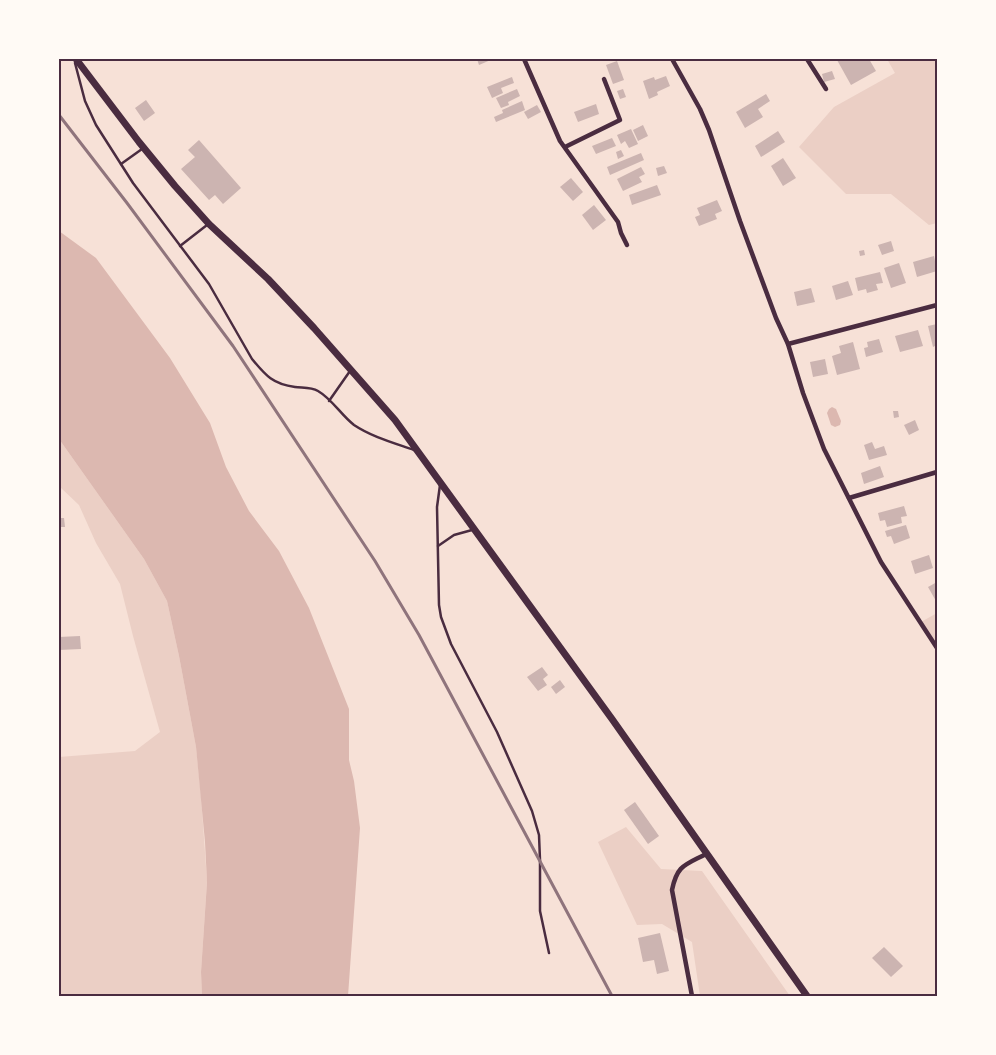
<svg xmlns="http://www.w3.org/2000/svg" width="996" height="1055" font-family="'DM Sans',sans-serif">
<rect width="100%" height="100%" fill="#f7e1d7"/>
<!-- green -->
<g fill="#ebcfc5">
<path d="M 887,59 L 937,59 L 937,223 L 929,225 L 891,194 L 846,194 L 799,147 L 834,107 L 895,73 Z"/>
<path d="M 59,439 L 144,559 L 167,601 L 179,656 L 196,747 L 201,796 L 207,881 L 201,972 L 202,996 L 59,996 L 59,757 L 135,751 L 160,732 L 133,636 L 120,584 L 96,543 L 79,505 L 59,486 Z"/>
<path d="M 937,613 L 937,648 L 921,622 Z"/>
<path d="M 626,827 L 661,869 L 702,871 L 790,996 L 700,996 L 692,942 L 662,924 L 637,925 L 598,842 Z"/>
</g>
<!-- water -->
<g fill="#dcb8b0">
<path d="M 59,231 L 96,258 L 170,358 L 210,423 L 226,467 L 249,511 L 279,551 L 309,608 L 349,709 L 349,760 L 354,781 L 360,828 L 348,996 L 202,996 L 201,972 L 207,882 L 205,842 L 196,747 L 179,656 L 167,601 L 144,559 L 59,439 Z"/>
<path d="M 832,407 L 836,409 L 841,421 L 840,425 L 835,427 L 831,425 L 827,413 L 829,409 Z"/>
</g>
<!-- building -->
<g fill="#ccb4b1">
<path d="M 477,59 L 493,59 L 479,65 Z"/>
<path d="M 839,59 L 869,59 L 876,71 L 851,85 L 837,60 Z"/>
<path d="M 617,61 L 624,80 L 613,84 L 606,65 Z"/>
<path d="M 832,71 L 835,79 L 824,82 L 822,74 Z"/>
<path d="M 666,76 L 670,86 L 657,92 L 658,95 L 649,99 L 643,81 L 654,77 L 655,80 Z"/>
<path d="M 512,77 L 514,83 L 501,88 L 503,93 L 492,98 L 487,87 Z"/>
<path d="M 517,89 L 520,96 L 508,102 L 509,105 L 501,108 L 496,98 Z"/>
<path d="M 623,89 L 626,97 L 620,99 L 617,91 Z"/>
<path d="M 766,94 L 770,101 L 758,109 L 763,117 L 745,128 L 736,112 Z"/>
<path d="M 146,100 L 155,113 L 144,121 L 135,108 Z"/>
<path d="M 522,101 L 525,110 L 496,122 L 494,117 L 503,113 L 502,110 Z"/>
<path d="M 596,104 L 599,114 L 578,122 L 574,112 Z"/>
<path d="M 537,105 L 541,112 L 528,119 L 524,112 Z"/>
<path d="M 643,125 L 648,136 L 638,141 L 633,130 Z"/>
<path d="M 631,129 L 638,144 L 629,148 L 625,141 L 621,144 L 617,135 Z"/>
<path d="M 778,131 L 785,142 L 761,157 L 755,146 Z"/>
<path d="M 612,138 L 616,146 L 596,154 L 592,146 Z"/>
<path d="M 199,140 L 241,188 L 223,204 L 215,195 L 209,200 L 181,169 L 195,157 L 188,150 Z"/>
<path d="M 621,150 L 624,156 L 618,159 L 616,152 Z"/>
<path d="M 641,153 L 644,160 L 610,175 L 607,167 Z"/>
<path d="M 783,158 L 796,178 L 783,186 L 771,166 Z"/>
<path d="M 664,166 L 667,173 L 658,176 L 656,168 Z"/>
<path d="M 641,167 L 645,174 L 639,177 L 642,182 L 623,191 L 617,179 Z"/>
<path d="M 571,178 L 583,192 L 573,201 L 560,187 Z"/>
<path d="M 657,185 L 661,195 L 632,205 L 629,195 Z"/>
<path d="M 717,200 L 722,211 L 715,214 L 717,219 L 699,226 L 695,217 L 700,215 L 697,208 Z"/>
<path d="M 594,205 L 606,220 L 593,230 L 582,215 Z"/>
<path d="M 891,241 L 894,251 L 882,255 L 878,245 Z"/>
<path d="M 864,250 L 865,255 L 860,256 L 859,251 Z"/>
<path d="M 934,256 L 937,271 L 917,277 L 913,262 Z"/>
<path d="M 899,263 L 906,283 L 891,288 L 884,268 Z"/>
<path d="M 880,272 L 883,283 L 876,284 L 878,290 L 867,293 L 866,289 L 858,291 L 855,278 Z"/>
<path d="M 848,281 L 853,295 L 836,300 L 832,286 Z"/>
<path d="M 811,288 L 815,302 L 797,306 L 794,292 Z"/>
<path d="M 937,324 L 937,345 L 933,347 L 928,326 Z"/>
<path d="M 918,330 L 923,346 L 900,352 L 895,336 Z"/>
<path d="M 879,339 L 883,352 L 866,357 L 864,348 L 868,347 L 867,342 Z"/>
<path d="M 853,342 L 860,369 L 837,375 L 832,356 L 841,353 L 839,346 Z"/>
<path d="M 825,359 L 828,374 L 813,377 L 810,362 Z"/>
<path d="M 893,411 L 898,411 L 899,417 L 894,418 Z"/>
<path d="M 915,420 L 919,430 L 909,435 L 904,425 Z"/>
<path d="M 872,442 L 875,449 L 884,446 L 887,455 L 869,460 L 864,445 Z"/>
<path d="M 880,466 L 884,477 L 864,484 L 861,473 Z"/>
<path d="M 904,506 L 907,516 L 901,517 L 902,523 L 887,527 L 885,520 L 880,521 L 878,513 Z"/>
<path d="M 59,518 L 64,518 L 65,527 L 59,527 Z"/>
<path d="M 906,525 L 910,538 L 894,544 L 891,536 L 887,537 L 885,531 Z"/>
<path d="M 929,555 L 933,568 L 915,574 L 911,561 Z"/>
<path d="M 937,582 L 937,600 L 936,601 L 928,587 Z"/>
<path d="M 80,636 L 81,649 L 59,650 L 59,637 Z"/>
<path d="M 542,667 L 548,675 L 543,679 L 547,685 L 538,691 L 527,677 Z"/>
<path d="M 560,680 L 565,687 L 556,694 L 551,687 Z"/>
<path d="M 635,802 L 659,836 L 648,844 L 624,810 Z"/>
<path d="M 660,933 L 669,971 L 657,974 L 654,960 L 643,962 L 638,938 Z"/>
<path d="M 884,947 L 903,966 L 891,977 L 872,958 Z"/>
</g>
<g fill="none" stroke-linecap="round" stroke-linejoin="round">
<!-- service -->
<g stroke="#4a2c40" stroke-width="2.5">
<path d="M 75,63 L 85,101 L 96,125 L 133,183 L 209,284 L 252,359 C 266,376 273,384 295,387 C 303,388 311,387 318,391 C 332,399 341,415 354,425 C 372,437 394,443 414,450"/>
<path d="M 121,164 L 142,149"/>
<path d="M 180,246 L 207,225"/>
<path d="M 329,401 L 350,371"/>
<path d="M 440,485 L 437,507 L 439,605 L 441,617 L 451,644 L 497,732 L 532,811 L 539,835 L 540,860 L 540,911 L 549,953"/>
<path d="M 438,546 L 454,535 L 472,530"/>
</g>
<!-- minor -->
<g stroke="#4a2c40" stroke-width="4.5">
<path d="M 524,59 L 560,141 L 618,222 L 621,233 L 627,245"/>
<path d="M 672,59 L 700,109 L 709,130 L 740,221 L 776,318 L 788,344 L 803,393 L 824,449 L 881,562 L 937,648"/>
<path d="M 807,59 L 826,89"/>
<path d="M 565,147 L 620,120 L 604,79"/>
<path d="M 788,344 L 937,305"/>
<path d="M 849,498 L 937,472"/>
<path d="M 692,996 L 672,890 C 677,865 685,865 706,854"/>
</g>
<!-- primary -->
<path stroke="#4a2c40" stroke-width="7" d="M 76,59 L 139,142 L 175,186 L 209,224 L 268,279 L 314,328 L 395,420 L 612,719 L 807,996"/>
<!-- rail -->
<path stroke="#8f747c" stroke-width="3" d="M 59,115 L 127,203 L 233,346 L 375,561 L 419,635 L 612,996"/>
</g>
<!-- border -->
<rect width="996" height="1055" fill="none" stroke="#fffaf5" stroke-width="120"/>
<rect x="60" y="60" width="876" height="935" fill="none" stroke="#4a2c40" stroke-width="2"/>
</svg>
